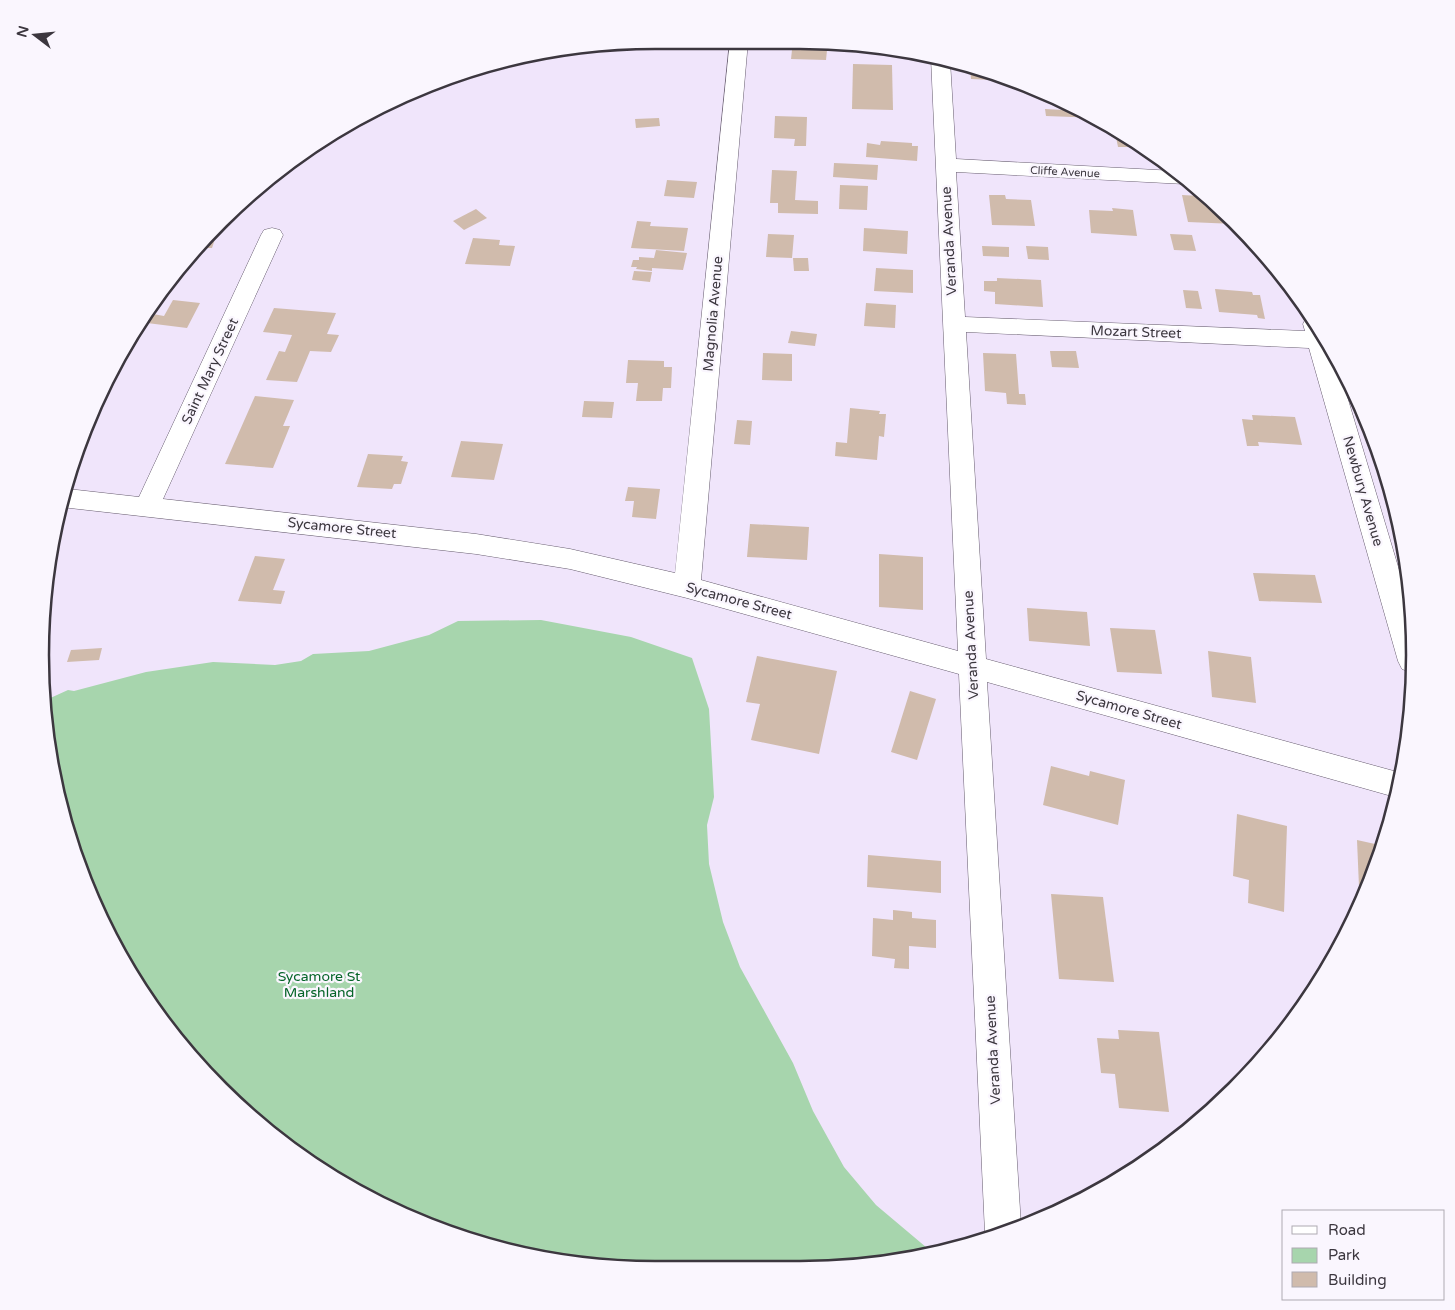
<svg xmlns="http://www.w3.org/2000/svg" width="1455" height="1310" font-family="'Varela Round',sans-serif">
<rect width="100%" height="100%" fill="#f0e5fb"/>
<!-- green -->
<path fill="#a7d5ad" d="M 541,620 L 631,637 L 692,658 L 709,709 L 714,797 L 707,825 L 709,864 L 723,922 L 740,967 L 793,1063 L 813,1111 L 844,1167 L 876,1205 L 933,1253 L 840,1269 L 614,1269 L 496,1249 L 383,1207 L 281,1143 L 192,1060 L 104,927 L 61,814 L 46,700 L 68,690 L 74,691 L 146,672 L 213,662 L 275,665 L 301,661 L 313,654 L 369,651 L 429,635 L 458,621 Z"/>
<!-- building -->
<g fill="#d0bbac">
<path d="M 652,40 L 675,40 L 674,44 L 652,43 Z"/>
<path d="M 793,41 L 828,41 L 826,60 L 791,59 Z"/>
<path d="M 853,64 L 892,65 L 893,110 L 852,109 Z"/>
<path d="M 970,67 L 1014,80 L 1014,81 L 971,79 Z"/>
<path d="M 1045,109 L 1083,111 L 1099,118 L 1046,116 Z"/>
<path d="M 775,116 L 807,117 L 806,146 L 794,146 L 795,139 L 774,138 Z"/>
<path d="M 659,118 L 660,126 L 636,128 L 635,119 Z"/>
<path d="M 1114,127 L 1142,147 L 1118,147 Z"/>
<path d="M 881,141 L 912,143 L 912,146 L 918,146 L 917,161 L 866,157 L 867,143 L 880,145 Z"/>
<path d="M 834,163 L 878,165 L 877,180 L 833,177 Z"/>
<path d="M 772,170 L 797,171 L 795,200 L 818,201 L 818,214 L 778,213 L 778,203 L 770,203 Z"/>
<path d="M 667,180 L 697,182 L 694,198 L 664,196 Z"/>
<path d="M 840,185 L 868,186 L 867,210 L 839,209 Z"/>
<path d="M 989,195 L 1005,195 L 1006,199 L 1031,200 L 1035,226 L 992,225 Z"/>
<path d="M 1182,195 L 1201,196 L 1202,200 L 1213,201 L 1235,224 L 1188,222 Z"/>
<path d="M 1112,208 L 1133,210 L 1137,236 L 1091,233 L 1089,210 L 1113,211 Z"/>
<path d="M 476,209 L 487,218 L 464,230 L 453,221 Z"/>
<path d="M 637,221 L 651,222 L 650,226 L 688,228 L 684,251 L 631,248 Z"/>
<path d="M 864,228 L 908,231 L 907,254 L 863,251 Z"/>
<path d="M 218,230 L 212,248 L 199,248 Z"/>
<path d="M 768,234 L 794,235 L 792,258 L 766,257 Z"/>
<path d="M 1170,234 L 1192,235 L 1196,251 L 1174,250 Z"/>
<path d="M 473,238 L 500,240 L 499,245 L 515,246 L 510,266 L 465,264 Z"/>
<path d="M 982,246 L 1009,247 L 1009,257 L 983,256 Z"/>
<path d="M 1026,246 L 1048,247 L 1049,260 L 1028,259 Z"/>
<path d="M 656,250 L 687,253 L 683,270 L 652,268 L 652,271 L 636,269 L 637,267 L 631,267 L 633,260 L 639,260 L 639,257 L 654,258 Z"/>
<path d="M 793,258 L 808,258 L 809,271 L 794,271 Z"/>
<path d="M 876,268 L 913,270 L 913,293 L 874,291 Z"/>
<path d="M 634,271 L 652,272 L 650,282 L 632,280 Z"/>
<path d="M 997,278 L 1041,280 L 1043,307 L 995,304 L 995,292 L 984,291 L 984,281 L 997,281 Z"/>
<path d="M 1215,289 L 1252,292 L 1253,295 L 1260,295 L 1265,319 L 1258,318 L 1257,315 L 1219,312 Z"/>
<path d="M 1183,290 L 1198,291 L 1202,309 L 1186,308 Z"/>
<path d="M 173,300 L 200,303 L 187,328 L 147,323 L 153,314 L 164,316 Z"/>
<path d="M 866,303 L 896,305 L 895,328 L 864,326 Z"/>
<path d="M 274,308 L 336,313 L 327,334 L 339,335 L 331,352 L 310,351 L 297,382 L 266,380 L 279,351 L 285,352 L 292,335 L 263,332 Z"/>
<path d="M 791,331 L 817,334 L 815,346 L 788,343 Z"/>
<path d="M 1050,351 L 1076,351 L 1079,368 L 1052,367 Z"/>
<path d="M 763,353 L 792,354 L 792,381 L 762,380 Z"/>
<path d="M 983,353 L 1016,354 L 1019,394 L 1025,394 L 1026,405 L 1007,404 L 1006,393 L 985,391 Z"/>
<path d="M 628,360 L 664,361 L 664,367 L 672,367 L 671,388 L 663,388 L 662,401 L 636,401 L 638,383 L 626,383 Z"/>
<path d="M 255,396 L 294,400 L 283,426 L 290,426 L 273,468 L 225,464 Z"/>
<path d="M 584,401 L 614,402 L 612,418 L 582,417 Z"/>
<path d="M 850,408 L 880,411 L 879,414 L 886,414 L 884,437 L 879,436 L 877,460 L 835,456 L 836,442 L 847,443 Z"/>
<path d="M 1252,415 L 1295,417 L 1302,445 L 1258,442 L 1259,446 L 1247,446 L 1242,419 L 1253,420 Z"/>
<path d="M 737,420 L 752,421 L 750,445 L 734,444 Z"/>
<path d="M 461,441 L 503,444 L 494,480 L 451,477 Z"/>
<path d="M 368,454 L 403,456 L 401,461 L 408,462 L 401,484 L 394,484 L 392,489 L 357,487 Z"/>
<path d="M 1385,486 L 1391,487 L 1396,507 L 1392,507 Z"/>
<path d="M 628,487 L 660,489 L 656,519 L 632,517 L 634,501 L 625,501 Z"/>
<path d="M 750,524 L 809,527 L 807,560 L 747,557 Z"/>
<path d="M 879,554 L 923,557 L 923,610 L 879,607 Z"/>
<path d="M 255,556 L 285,559 L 273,590 L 285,591 L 281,604 L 238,601 Z"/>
<path d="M 1253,573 L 1315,575 L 1322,603 L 1259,601 Z"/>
<path d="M 1027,608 L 1087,612 L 1090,646 L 1029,641 Z"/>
<path d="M 1110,628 L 1155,630 L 1162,674 L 1117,672 Z"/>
<path d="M 102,648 L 99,660 L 67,662 L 71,650 Z"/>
<path d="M 1208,651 L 1251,657 L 1256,703 L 1212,697 Z"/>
<path d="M 757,656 L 837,671 L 819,754 L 751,740 L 760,704 L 746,702 Z"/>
<path d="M 910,691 L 936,699 L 917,760 L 891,752 Z"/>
<path d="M 1051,766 L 1089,776 L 1090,771 L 1125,780 L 1118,825 L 1043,805 Z"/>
<path d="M 1237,814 L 1287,826 L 1284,912 L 1248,903 L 1249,880 L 1233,876 Z"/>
<path d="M 1357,840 L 1384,846 L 1361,901 L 1359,887 Z"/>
<path d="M 868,855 L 941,861 L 941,893 L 867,887 Z"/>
<path d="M 1051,894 L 1103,897 L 1114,982 L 1059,979 Z"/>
<path d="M 893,910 L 912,912 L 912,918 L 936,920 L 936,948 L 909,946 L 909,969 L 894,968 L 895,959 L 872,956 L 873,918 L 893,920 Z"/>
<path d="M 1118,1030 L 1159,1032 L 1169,1112 L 1119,1108 L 1115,1074 L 1101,1073 L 1097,1038 L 1119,1039 Z"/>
</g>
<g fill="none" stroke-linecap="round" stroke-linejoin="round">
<!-- minor casing -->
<g stroke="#675d6f" stroke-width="1">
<path id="minor" d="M 730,41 L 748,41 L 701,580 L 958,651 L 931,58 L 932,56 L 950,61 L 956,159 L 1175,171 L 1192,183 L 1185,184 L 956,172 L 965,317 L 1305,331 L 1303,324 L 1306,318 L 1311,317 L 1335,356 L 1414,620 L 1412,673 L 1402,669 L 1398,661 L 1309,348 L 966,332 L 986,659 L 1401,773 L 1395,797 L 987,682 L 1021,1226 L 987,1238 L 985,1233 L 959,674 L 687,598 L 570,569 L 476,554 L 61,507 L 68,489 L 139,497 L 261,235 L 264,230 L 272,228 L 280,230 L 283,235 L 163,499 L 476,534 L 570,549 L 675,573 Z"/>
</g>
<!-- minor -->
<use href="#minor" fill="#fff" fill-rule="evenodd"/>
</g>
<g text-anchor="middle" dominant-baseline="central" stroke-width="4.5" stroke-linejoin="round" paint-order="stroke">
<!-- far-street labels -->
<g font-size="11" fill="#3c373f" stroke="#faf6fe">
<text transform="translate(1065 172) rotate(3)">Cliffe Avenue</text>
</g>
<!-- street labels -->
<g font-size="14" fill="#3c373f" stroke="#faf6fe">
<text transform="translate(949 241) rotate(-93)">Veranda Avenue</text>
<text transform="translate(713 314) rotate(-85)">Magnolia Avenue</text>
<text transform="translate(1136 332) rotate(2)">Mozart Street</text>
<text transform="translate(210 371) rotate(-65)">Saint Mary Street</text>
<text transform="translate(1363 491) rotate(74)">Newbury Avenue</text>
<text transform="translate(342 528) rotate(6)">Sycamore Street</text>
<text transform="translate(739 601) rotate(15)">Sycamore Street</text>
<text transform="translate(971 645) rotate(-93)">Veranda Avenue</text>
<text transform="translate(1129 710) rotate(16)">Sycamore Street</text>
<text transform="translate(993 1050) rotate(-93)">Veranda Avenue</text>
</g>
<!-- park labels -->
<g font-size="14" fill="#056428" stroke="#faf6fe">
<text x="319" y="976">Sycamore St<tspan x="319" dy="16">Marshland</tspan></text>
</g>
</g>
<!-- crop -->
<path d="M0 0H1455V1310H0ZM655 49H800A606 606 0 0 1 1406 655V655A606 606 0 0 1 800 1261H655A606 606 0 0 1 49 655V655A606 606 0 0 1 655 49Z" fill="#faf6fe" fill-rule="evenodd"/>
<path fill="none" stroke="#3c373f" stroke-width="2.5" d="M655 49H800A606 606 0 0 1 1406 655V655A606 606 0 0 1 800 1261H655A606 606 0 0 1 49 655V655A606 606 0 0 1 655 49Z"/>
<!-- legend -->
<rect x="1282" y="1210" width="162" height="90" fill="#faf6fe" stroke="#aeaab2"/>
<rect x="1292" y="1226" width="25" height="8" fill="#ffffff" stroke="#aeaab2"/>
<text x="1328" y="1235" font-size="15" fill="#3c373f">Road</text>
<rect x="1292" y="1248" width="25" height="15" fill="#a7d5ad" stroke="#aeaab2"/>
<text x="1328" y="1260" font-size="15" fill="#3c373f">Park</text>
<rect x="1292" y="1272" width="25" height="15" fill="#d0bbac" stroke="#aeaab2"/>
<text x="1328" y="1285" font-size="15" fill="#3c373f">Building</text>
<!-- north arrow -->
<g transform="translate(35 35) rotate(286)" stroke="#faf6fe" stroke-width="4" paint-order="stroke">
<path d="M0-4L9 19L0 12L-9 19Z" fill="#3c373f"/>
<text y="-8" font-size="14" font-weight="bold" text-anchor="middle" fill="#3c373f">N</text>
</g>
</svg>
